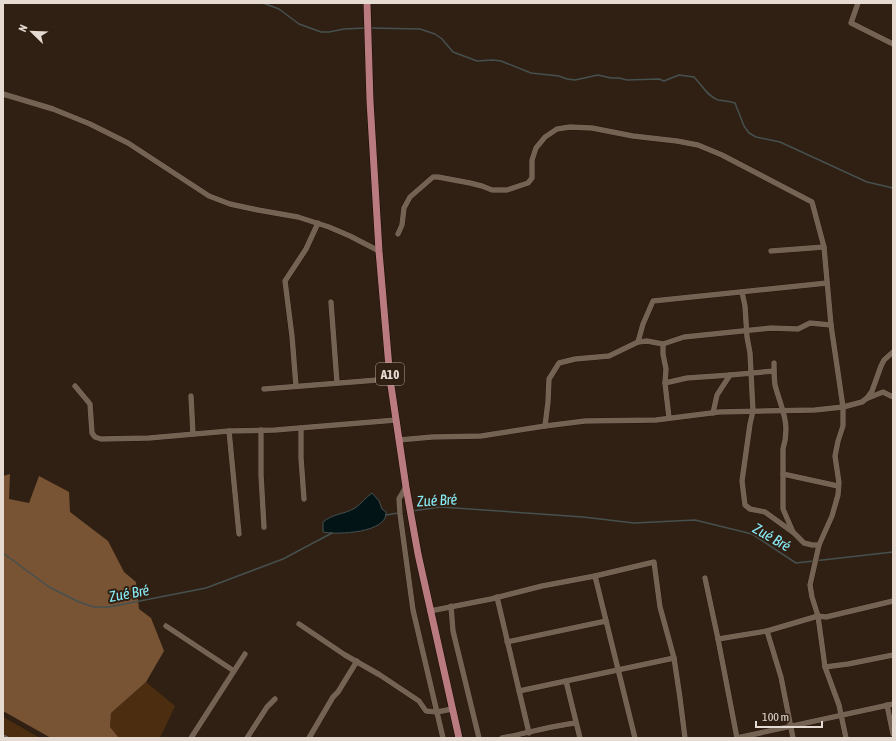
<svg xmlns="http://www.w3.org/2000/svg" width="896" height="741" font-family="'Asap Condensed',sans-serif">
<rect width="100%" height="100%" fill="#302013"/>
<!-- green -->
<g fill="#4c2d0f">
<path d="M 146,682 L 175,706 L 160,738 L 119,738 L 110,727 L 111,713 Z"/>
<path d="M 3,717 L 40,738 L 11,738 L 3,734 Z"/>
</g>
<!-- forest -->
<path fill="#785434" d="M 10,474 L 9,499 L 29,503 L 39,476 L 69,492 L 70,512 L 108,541 L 124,572 L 136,582 L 139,609 L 151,618 L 164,651 L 146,682 L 111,713 L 110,727 L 119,738 L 51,738 L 3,711 L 3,476 Z"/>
<!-- water -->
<path fill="#021416" stroke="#46504f" d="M 372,493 L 379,501 L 382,509 L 386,512 C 388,533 337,535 323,532 L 323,522 C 334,513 343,515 355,508 C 361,504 366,497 372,493 Z"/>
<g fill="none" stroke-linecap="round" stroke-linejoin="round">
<!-- stream -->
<g stroke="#46504f" stroke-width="1.5">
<path d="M 263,3 L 279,9 L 299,24 L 321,32 L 329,32 L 344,29 L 366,28"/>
<path d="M 369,28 L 420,29 L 435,34 L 442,39 L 453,52 L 477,61 L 493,60 L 501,61 L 531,73 L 559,76 L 567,79 L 575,80 L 598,75 L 611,78 L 619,78 L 627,80 L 659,79 L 664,81 L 679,75 L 694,77 C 701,84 708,97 718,100 C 724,101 729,101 735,103 L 744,126 L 749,133 L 756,137 L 780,142 L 867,182 L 893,188"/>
<path d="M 412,511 L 441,507 L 583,517 L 634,523 L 695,520 L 752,534 L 796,563 L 893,552"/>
<path d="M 386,515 L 398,513"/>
<path d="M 3,553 L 49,587 L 79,602 L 94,607 L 109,607 L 206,588 L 283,559 L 332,533"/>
</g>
<!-- minor casing -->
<g stroke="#170901" stroke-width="6">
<g id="minor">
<path d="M 858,3 L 851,23 L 893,44"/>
<path d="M 3,94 L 53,109 L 90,124 L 128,143 L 209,196 L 230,204 L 258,210 L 298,217 L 329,227 L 350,236 L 379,251"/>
<path d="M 398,234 L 402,225 L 404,208 L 410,197 L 433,177 L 438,177 L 470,183 L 482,186 L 492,190 L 507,190 L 528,183 L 532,178 L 532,160 L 536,148 L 545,137 L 557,129 L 570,127 L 592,128 L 633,136 L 677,141 L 698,145 L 722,155 L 812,202 L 824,247 L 831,325 L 843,407 L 843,426 L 838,441 L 835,456 L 839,483 L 838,495 L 832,516 L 819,545 L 810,585 L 812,597 L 818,616 L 825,667 L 839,705 L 846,738"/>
<path d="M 771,251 L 824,247"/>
<path d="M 742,292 L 745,306 L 747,337 L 750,353 L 753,411 L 750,424 L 742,481 L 745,505 L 750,509 L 765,512 L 794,533 L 804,543 L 812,545 L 819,545"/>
<path d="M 331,302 L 337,383"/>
<path d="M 638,342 L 647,341 L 663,344 L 684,337 L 771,328 L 798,329 L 810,323 L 831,325"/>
<path d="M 663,344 L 663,354 L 666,369 L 665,383 L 669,418"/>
<path d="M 774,363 C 774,370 774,378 775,385 C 781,408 791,423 783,449 L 783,509 L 793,532"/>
<path d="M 665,383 L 687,378 L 730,375"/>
<path d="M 75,386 L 90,404 L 92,433 L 95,437 L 101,439 L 149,438 L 229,431 L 275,430 L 396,420"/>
<path d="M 296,386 L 292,336 L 285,281 L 306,249 L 318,223"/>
<path d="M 264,389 L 390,379"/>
<path d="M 191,396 L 193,434"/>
<path d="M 868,398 L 883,392 L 893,397"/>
<path d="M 713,413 L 717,395 L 730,375 L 774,371"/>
<path d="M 545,426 L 548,402 L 549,379 L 559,363 L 575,359 L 609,356 L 638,342 L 643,324 L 653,301 L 827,283"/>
<path d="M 301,428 L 301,458 L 304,499"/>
<path d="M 261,430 L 261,475 L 264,527"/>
<path d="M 229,431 L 239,534"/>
<path d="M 399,440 L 432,437 L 481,436 L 545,426 L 585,421 L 656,420 L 719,412 L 815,410 L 843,407 L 862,402 L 867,398 L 872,391 L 881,366 L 884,360 L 893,352"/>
<path d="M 783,474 L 838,486"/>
<path d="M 406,487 L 399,499 L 400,514 L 413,610 L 443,738"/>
<path d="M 705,578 L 718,639 L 737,738"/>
<path d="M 497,597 L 529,733"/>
<path d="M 451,606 L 453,631 L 479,738"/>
<path d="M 430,611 L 491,599 L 542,586 L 595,576"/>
<path d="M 299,624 L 345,655 L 380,675 L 419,701 L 426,711 L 437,712 L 452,709"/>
<path d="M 166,626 L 234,671"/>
<path d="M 767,631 L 781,677 L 793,738"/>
<path d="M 718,639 L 767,631 L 818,616 L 826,617 L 893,601"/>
<path d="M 507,642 L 606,621"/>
<path d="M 825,667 L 848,664 L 893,655"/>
<path d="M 566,681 L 580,738"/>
<path d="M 519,691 L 674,658"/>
<path d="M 887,705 L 893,734"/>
<path d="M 3,737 L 6,738"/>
<path d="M 191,738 L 245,654"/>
<path d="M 247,738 L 267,707 L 275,699"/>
<path d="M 309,738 L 333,697 L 338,692 L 357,661"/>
<path d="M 502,738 C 527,733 551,726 576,723"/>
<path d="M 635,738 L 595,576 L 654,562 L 660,607 L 674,658 L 680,698 L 685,738"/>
<path d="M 737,738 L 893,704"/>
</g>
</g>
<!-- major casing -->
<g stroke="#170901" stroke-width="8">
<path id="major" d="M 367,3 L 370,101 L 379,251 L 390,379 L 406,487 L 418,554 L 459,738"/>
</g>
<!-- minor -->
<use href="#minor" stroke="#746253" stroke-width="5.5"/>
<!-- major -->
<use href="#major" stroke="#b97b7f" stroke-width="7"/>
</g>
<g text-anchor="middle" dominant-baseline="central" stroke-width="4" stroke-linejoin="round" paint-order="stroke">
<!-- shield labels -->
<rect fill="#302013" stroke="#afa399" stroke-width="1" x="376" y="363" width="28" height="22" rx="3"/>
<g font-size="13" font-weight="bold" fill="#e6dbd3">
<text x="390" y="374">A10</text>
</g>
<!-- water labels -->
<g font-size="15" font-style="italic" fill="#87ecf8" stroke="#302013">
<text transform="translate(437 500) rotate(-3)">Zué Bré</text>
<text transform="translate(772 537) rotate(30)">Zué Bré</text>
<text transform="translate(129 593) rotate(-10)">Zué Bré</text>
</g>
</g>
<!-- border -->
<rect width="896" height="741" fill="none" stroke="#e6dbd3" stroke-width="8"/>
<!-- north arrow -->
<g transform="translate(32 32) rotate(293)" stroke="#302013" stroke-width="3" paint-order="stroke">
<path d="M0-3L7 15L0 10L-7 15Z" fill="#e6dbd3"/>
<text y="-6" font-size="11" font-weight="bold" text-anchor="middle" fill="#e6dbd3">N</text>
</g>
<!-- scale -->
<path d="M756 721v6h66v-6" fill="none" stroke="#e6dbd3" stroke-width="2"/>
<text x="762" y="721" font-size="12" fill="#e6dbd3" stroke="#302013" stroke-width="3" paint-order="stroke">100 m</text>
</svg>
